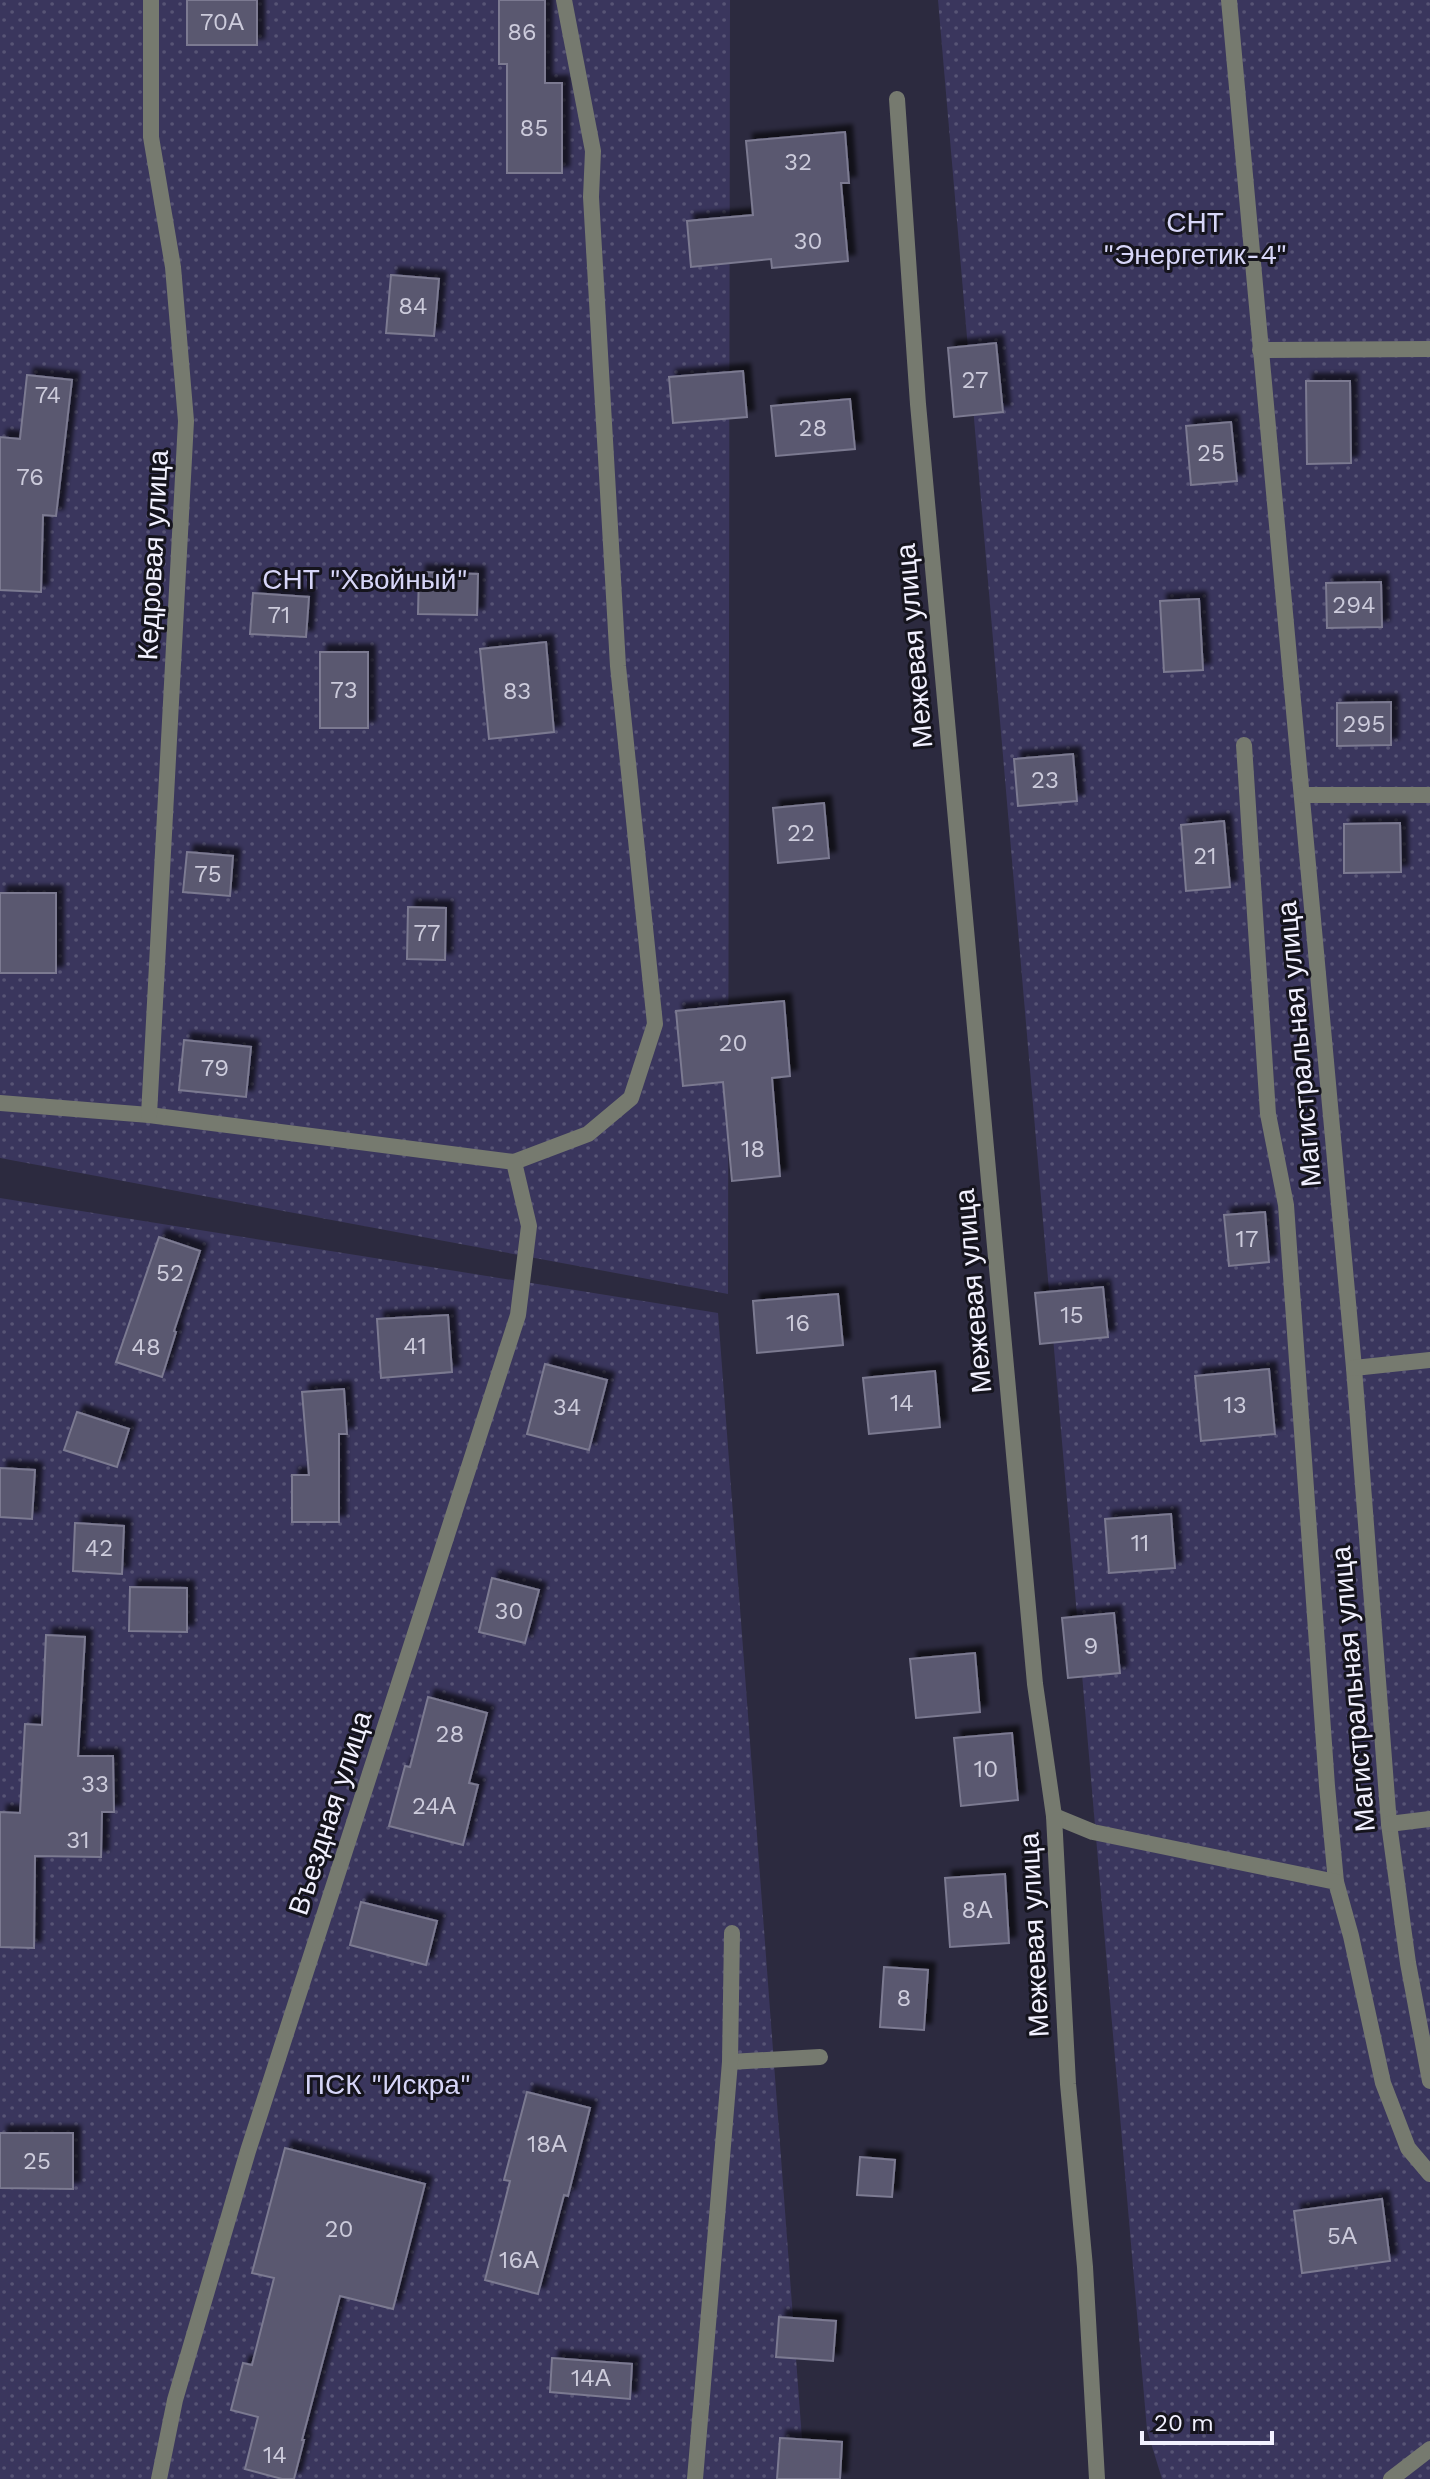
<svg xmlns="http://www.w3.org/2000/svg" width="1430" height="2479" font-family="'Work Sans',sans-serif">
<defs>
<pattern id="grass-dots" width="8" height="8" patternUnits="userSpaceOnUse" patternTransform="scale(2)"><rect width="8" height="8" fill="#3a365d"/><path d="M2 2h.1M6 6h.1" fill="none" stroke="#575475" stroke-width="1.8" stroke-linecap="round"/></pattern>
<filter id="shadow"><feDropShadow dx="7" dy="-7" stdDeviation="2" flood-color="#0009"/></filter>
</defs>
<rect width="100%" height="100%" fill="#2c2a3f"/>
<!-- grass -->
<g fill="url(#grass-dots)">
<path d="M 0,0 L 730,0 L 728,1294 L 0,1158 Z"/>
<path d="M 938,0 L 1430,0 L 1430,2479 L 1162,2479 L 1147,2430 Z"/>
<path d="M 0,1198 L 718,1313 L 805,2479 L 0,2479 Z"/>
</g>
<!-- building -->
<g fill="#5a586f" stroke="#7b7a91" stroke-width="2" filter="url(#shadow)">
<rect x="187" y="0" width="70" height="45"/>
<path d="M 499,0 L 545,0 L 545,83 L 562,83 L 562,173 L 507,173 L 507,64 L 499,64 Z"/>
<path d="M 845,132 L 849,183 L 841,183 L 848,261 L 772,268 L 771,259 L 691,267 L 687,221 L 753,215 L 746,141 Z"/>
<path d="M 391,275 L 439,279 L 434,336 L 386,333 Z"/>
<path d="M 996,343 L 1003,412 L 954,417 L 948,348 Z"/>
<path d="M 743,371 L 747,417 L 673,423 L 669,377 Z"/>
<path d="M 27,375 L 72,380 L 56,516 L 43,515 L 41,592 L 0,590 L 0,437 L 20,439 Z"/>
<path d="M 1306,381 L 1350,381 L 1351,463 L 1307,464 Z"/>
<path d="M 850,399 L 855,449 L 776,456 L 771,406 Z"/>
<path d="M 1231,422 L 1237,481 L 1191,485 L 1186,426 Z"/>
<path d="M 419,572 L 478,574 L 477,615 L 418,614 Z"/>
<path d="M 1381,582 L 1382,627 L 1327,628 L 1326,583 Z"/>
<path d="M 253,593 L 309,597 L 306,637 L 250,634 Z"/>
<path d="M 1199,599 L 1203,670 L 1164,672 L 1160,601 Z"/>
<path d="M 546,642 L 554,732 L 489,739 L 480,649 Z"/>
<rect x="320" y="652" width="48" height="76"/>
<path d="M 1391,702 L 1391,745 L 1337,746 L 1337,703 Z"/>
<path d="M 1073,754 L 1077,801 L 1018,806 L 1014,759 Z"/>
<path d="M 824,803 L 829,858 L 778,863 L 773,808 Z"/>
<path d="M 1224,821 L 1230,887 L 1186,891 L 1181,825 Z"/>
<path d="M 1400,823 L 1401,872 L 1344,873 L 1344,824 Z"/>
<path d="M 187,852 L 233,856 L 230,896 L 183,892 Z"/>
<rect x="0" y="893" width="56" height="80"/>
<path d="M 408,907 L 446,908 L 445,960 L 407,959 Z"/>
<path d="M 784,1001 L 790,1076 L 772,1078 L 780,1176 L 732,1181 L 723,1082 L 683,1086 L 676,1011 Z"/>
<path d="M 184,1040 L 251,1047 L 246,1097 L 179,1090 Z"/>
<path d="M 1265,1212 L 1269,1262 L 1229,1266 L 1224,1215 Z"/>
<path d="M 159,1237 L 200,1251 L 174,1331 L 176,1332 L 162,1377 L 116,1362 Z"/>
<path d="M 1103,1287 L 1108,1337 L 1040,1344 L 1035,1293 Z"/>
<path d="M 838,1294 L 843,1345 L 757,1353 L 753,1301 Z"/>
<path d="M 448,1315 L 452,1372 L 381,1378 L 377,1319 Z"/>
<path d="M 545,1364 L 607,1380 L 589,1450 L 527,1434 Z"/>
<path d="M 1269,1369 L 1275,1434 L 1201,1441 L 1195,1376 Z"/>
<path d="M 935,1371 L 940,1427 L 869,1434 L 863,1378 Z"/>
<path d="M 344,1389 L 347,1434 L 339,1434 L 339,1522 L 292,1522 L 292,1475 L 309,1475 L 302,1392 Z"/>
<path d="M 77,1412 L 129,1429 L 117,1467 L 64,1450 Z"/>
<path d="M 0,1468 L 35,1470 L 32,1519 L 0,1517 Z"/>
<path d="M 1171,1514 L 1175,1568 L 1109,1573 L 1105,1519 Z"/>
<path d="M 75,1523 L 124,1526 L 122,1574 L 73,1571 Z"/>
<path d="M 492,1578 L 539,1590 L 525,1643 L 479,1632 Z"/>
<path d="M 130,1587 L 187,1588 L 187,1632 L 129,1631 Z"/>
<path d="M 1114,1613 L 1120,1673 L 1068,1678 L 1062,1618 Z"/>
<path d="M 46,1635 L 85,1637 L 78,1756 L 113,1756 L 114,1812 L 102,1812 L 101,1857 L 35,1856 L 34,1948 L 0,1947 L 0,1812 L 20,1813 L 25,1724 L 42,1725 Z"/>
<path d="M 975,1653 L 980,1712 L 916,1718 L 910,1659 Z"/>
<path d="M 428,1697 L 487,1713 L 469,1783 L 478,1785 L 463,1845 L 389,1826 L 405,1766 L 410,1767 Z"/>
<path d="M 1012,1733 L 1018,1800 L 961,1806 L 954,1738 Z"/>
<path d="M 1005,1874 L 1009,1943 L 950,1947 L 945,1878 Z"/>
<path d="M 361,1902 L 437,1921 L 426,1965 L 350,1945 Z"/>
<path d="M 884,1967 L 928,1970 L 924,2030 L 880,2027 Z"/>
<path d="M 527,2092 L 590,2108 L 568,2196 L 564,2195 L 538,2294 L 485,2280 L 510,2181 L 504,2180 Z"/>
<path d="M 0,2133 L 73,2133 L 73,2189 L 0,2188 Z"/>
<path d="M 285,2148 L 425,2184 L 393,2309 L 340,2296 L 302,2440 L 304,2440 L 294,2479 L 282,2479 L 245,2469 L 258,2417 L 231,2410 L 243,2363 L 252,2365 L 274,2278 L 252,2273 Z"/>
<path d="M 860,2157 L 895,2160 L 892,2197 L 857,2195 Z"/>
<path d="M 1382,2199 L 1390,2261 L 1302,2273 L 1294,2211 Z"/>
<path d="M 779,2317 L 836,2321 L 833,2361 L 776,2357 Z"/>
<path d="M 552,2358 L 632,2364 L 630,2399 L 550,2392 Z"/>
<path d="M 780,2438 L 842,2442 L 840,2479 L 777,2479 Z"/>
</g>
<g fill="none" stroke-linecap="round" stroke-linejoin="round">
<!-- service -->
<g stroke="#767a6f" stroke-width="16">
<path d="M 1244,745 L 1268,1114 L 1286,1205 L 1327,1786 L 1336,1882"/>
<path d="M 514,1162 L 588,1134 L 631,1098 L 655,1024 L 618,666 L 591,197 L 593,151 L 564,0"/>
<path d="M 1054,1816 L 1093,1832 L 1336,1882 L 1351,1936 L 1383,2083 L 1408,2148 L 1430,2174"/>
<path d="M 730,2062 L 820,2057"/>
<path d="M 695,2479 L 730,2062 L 732,1933"/>
</g>
<!-- minor -->
<g stroke="#767a6f" stroke-width="16">
<path d="M 1229,0 L 1354,1368 L 1389,1824 L 1408,1963 L 1430,2081"/>
<path d="M 897,99 L 918,404 L 1035,1684 L 1054,1816 L 1068,2084 L 1085,2267 L 1097,2479"/>
<path d="M 1260,350 L 1430,349"/>
<path d="M 1303,795 L 1430,795"/>
<path d="M 0,1103 L 149,1115 L 514,1162 L 529,1226 L 518,1315 L 248,2151 L 175,2400 L 159,2479"/>
<path d="M 149,1115 L 186,421 L 173,267 L 151,137 L 151,0"/>
<path d="M 1354,1368 L 1430,1360"/>
<path d="M 1389,1824 L 1430,1819"/>
<path d="M 1391,2479 L 1430,2449"/>
</g>
</g>
<g text-anchor="middle" dominant-baseline="central" stroke-width="6" stroke-linejoin="round" paint-order="stroke">
<!-- number labels -->
<g font-size="24" fill="#cccbdb">
<text x="222" y="22">70А</text>
<text x="522" y="32">86</text>
<text x="534" y="128">85</text>
<text x="798" y="162">32</text>
<text x="808" y="241">30</text>
<text x="413" y="306">84</text>
<text x="975" y="380">27</text>
<text x="48" y="395">74</text>
<text x="813" y="428">28</text>
<text x="1211" y="453">25</text>
<text x="30" y="477">76</text>
<text x="1354" y="605">294</text>
<text x="279" y="615">71</text>
<text x="344" y="690">73</text>
<text x="517" y="691">83</text>
<text x="1364" y="724">295</text>
<text x="1045" y="780">23</text>
<text x="801" y="833">22</text>
<text x="1205" y="856">21</text>
<text x="208" y="874">75</text>
<text x="427" y="933">77</text>
<text x="733" y="1043">20</text>
<text x="215" y="1068">79</text>
<text x="753" y="1149">18</text>
<text x="1247" y="1239">17</text>
<text x="170" y="1273">52</text>
<text x="1072" y="1315">15</text>
<text x="798" y="1323">16</text>
<text x="415" y="1346">41</text>
<text x="146" y="1347">48</text>
<text x="902" y="1403">14</text>
<text x="1235" y="1405">13</text>
<text x="567" y="1407">34</text>
<text x="1140" y="1543">11</text>
<text x="99" y="1548">42</text>
<text x="509" y="1611">30</text>
<text x="1091" y="1646">9</text>
<text x="450" y="1734">28</text>
<text x="986" y="1769">10</text>
<text x="95" y="1784">33</text>
<text x="434" y="1806">24А</text>
<text x="78" y="1840">31</text>
<text x="977" y="1910">8А</text>
<text x="904" y="1998">8</text>
<text x="547" y="2144">18А</text>
<text x="37" y="2161">25</text>
<text x="339" y="2229">20</text>
<text x="1342" y="2236">5А</text>
<text x="519" y="2260">16А</text>
<text x="591" y="2378">14А</text>
<text x="275" y="2455">14</text>
</g>
<!-- park labels -->
<g font-size="28" fill="#d7d6f8" stroke="#15141d">
<text x="1195" y="222">СНТ<tspan x="1195" dy="32">"Энергетик-4"</tspan></text>
<text x="365" y="579">СНТ "Хвойный"</text>
<text x="388" y="2084">ПСК "Искра"</text>
</g>
<!-- street labels -->
<g font-size="28" fill="#f2f1ff" stroke="#15141d">
<text transform="translate(153 555) rotate(-87)">Кедровая улица</text>
<text transform="translate(914 646) rotate(-95)">Межевая улица</text>
<text transform="translate(1299 1044) rotate(-95)">Магистральная улица</text>
<text transform="translate(973 1291) rotate(-95)">Межевая улица</text>
<text transform="translate(1353 1689) rotate(-95)">Магистральная улица</text>
<text transform="translate(330 1813) rotate(-72)">Въездная улица</text>
<text transform="translate(1034 1935) rotate(-93)">Межевая улица</text>
</g>
</g>
<!-- scale -->
<path d="M1142 2431v12h130v-12" fill="none" stroke="#f2f1ff" stroke-width="4"/>
<text x="1154" y="2431" font-size="24" fill="#f2f1ff" stroke="#15141d" stroke-width="6" paint-order="stroke">20 m</text>
</svg>
